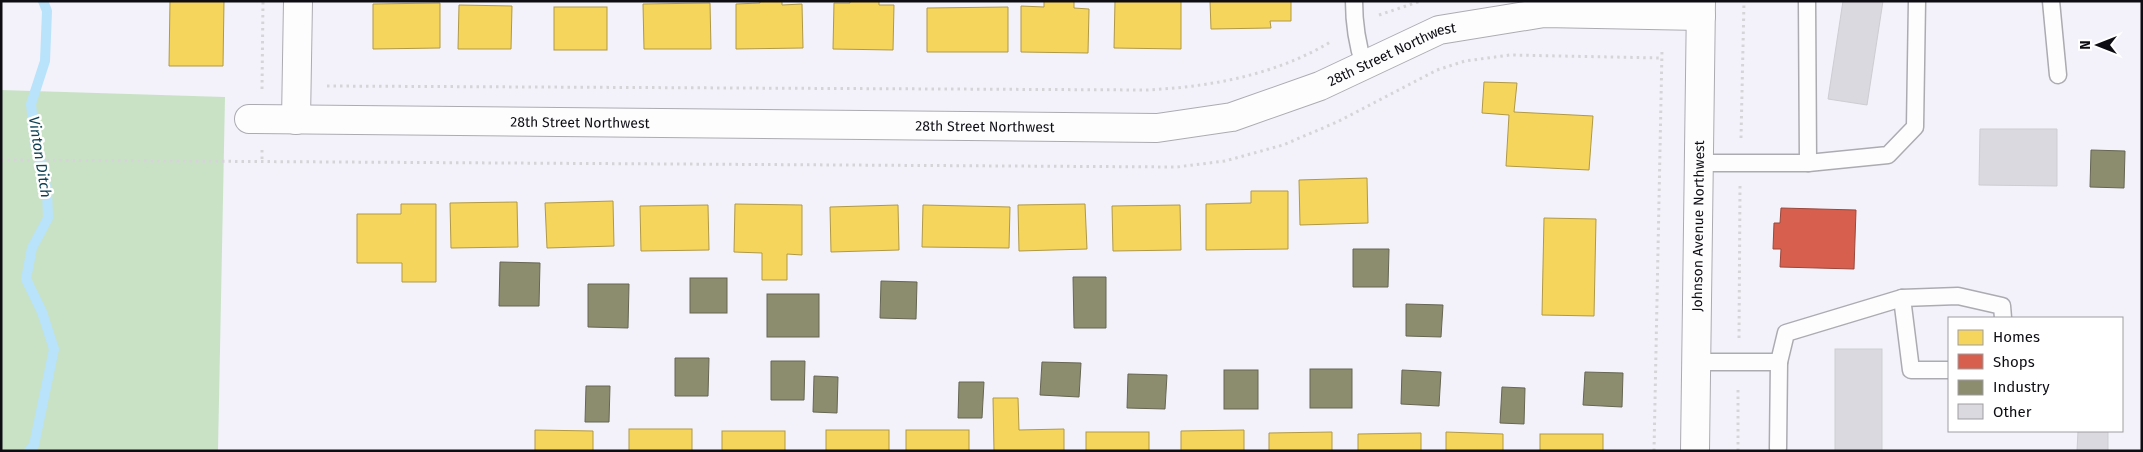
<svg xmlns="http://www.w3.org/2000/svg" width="2143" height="452" font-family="'Fira Sans',sans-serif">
<rect width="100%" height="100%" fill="#f3f2fa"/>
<!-- green -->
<path fill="#c9e2c6" d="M 1,90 L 225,97 L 218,451 L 1,451 Z"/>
<!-- homes -->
<g fill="#f6d55c" stroke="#b09946">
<path d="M 170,1 L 224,1 L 223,66 L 169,66 Z"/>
<path d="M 760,1 L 782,1 L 782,5 L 802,4 L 803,48 L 736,49 L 736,4 L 760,3 Z"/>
<path d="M 850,1 L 879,1 L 879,5 L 894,5 L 893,50 L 833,49 L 834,3 L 850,3 Z"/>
<path d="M 1044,1 L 1074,1 L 1074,8 L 1089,9 L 1088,53 L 1021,52 L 1021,6 L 1044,7 Z"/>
<path d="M 1115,1 L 1181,1 L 1181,49 L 1114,48 Z"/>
<path d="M 1210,1 L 1291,1 L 1291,21 L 1270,21 L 1271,28 L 1211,29 Z"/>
<path d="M 440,3 L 440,48 L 373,49 L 373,4 Z"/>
<path d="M 710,3 L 711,49 L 644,49 L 643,4 Z"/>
<path d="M 459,5 L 512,6 L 511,49 L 458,49 Z"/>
<rect x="554" y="7" width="53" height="43"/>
<path d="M 1008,7 L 1008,52 L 927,52 L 927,8 Z"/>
<path d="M 1484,82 L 1517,83 L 1514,112 L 1593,116 L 1589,170 L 1506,166 L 1509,115 L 1482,113 Z"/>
<path d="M 1367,178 L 1368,223 L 1300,225 L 1299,180 Z"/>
<path d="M 1251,191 L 1288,191 L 1288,249 L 1206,250 L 1206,204 L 1251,203 Z"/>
<path d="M 613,201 L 614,246 L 547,248 L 545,203 Z"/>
<path d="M 517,202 L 518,247 L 451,248 L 450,203 Z"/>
<path d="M 401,204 L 436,204 L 436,282 L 402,282 L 402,263 L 357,263 L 357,214 L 401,214 Z"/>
<path d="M 735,204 L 802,205 L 802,255 L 787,254 L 787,280 L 762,280 L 762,253 L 734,252 Z"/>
<path d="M 1085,204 L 1087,249 L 1019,251 L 1018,205 Z"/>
<path d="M 708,205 L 709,250 L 641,251 L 640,206 Z"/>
<path d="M 898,205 L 899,250 L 831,252 L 830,207 Z"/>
<path d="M 923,205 L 1010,207 L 1009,248 L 922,247 Z"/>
<path d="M 1180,205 L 1181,250 L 1113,251 L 1112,206 Z"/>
<path d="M 1544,218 L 1596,219 L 1594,316 L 1542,315 Z"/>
<path d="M 993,398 L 1018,398 L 1019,430 L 1064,429 L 1064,451 L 994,451 Z"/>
<rect x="629" y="429" width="63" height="22"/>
<path d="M 535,430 L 593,431 L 593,451 L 535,451 Z"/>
<rect x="826" y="430" width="63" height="21"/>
<rect x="906" y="430" width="63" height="21"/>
<path d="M 1244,430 L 1244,451 L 1181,451 L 1181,431 Z"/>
<rect x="722" y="431" width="63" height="20"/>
<rect x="1086" y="432" width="63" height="19"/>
<path d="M 1332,432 L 1332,451 L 1269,451 L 1269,433 Z"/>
<path d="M 1446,432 L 1503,434 L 1503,451 L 1446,451 Z"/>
<path d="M 1421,433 L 1421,451 L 1358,451 L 1358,434 Z"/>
<rect x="1540" y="434" width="63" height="17"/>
</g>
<!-- shops -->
<path fill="#d6604d" stroke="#9a473c" d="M 1781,208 L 1856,210 L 1854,269 L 1780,267 L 1781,249 L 1773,249 L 1774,223 L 1780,223 Z"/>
<!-- industry -->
<g fill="#8c8c6e" stroke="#666653">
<path d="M 2091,150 L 2125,151 L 2124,188 L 2090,187 Z"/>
<path d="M 1353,249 L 1389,249 L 1388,287 L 1353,287 Z"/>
<path d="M 500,262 L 540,263 L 539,306 L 499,306 Z"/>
<path d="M 1073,277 L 1106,277 L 1106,328 L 1074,328 Z"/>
<rect x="690" y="278" width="37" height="35"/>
<path d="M 881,281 L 917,282 L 916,319 L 880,318 Z"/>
<path d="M 588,284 L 629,284 L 628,328 L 588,327 Z"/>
<rect x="767" y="294" width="52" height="43"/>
<path d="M 1406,304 L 1443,305 L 1441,337 L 1406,336 Z"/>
<path d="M 675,358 L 709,358 L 708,396 L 675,396 Z"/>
<path d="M 771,361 L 805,361 L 804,400 L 771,400 Z"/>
<path d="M 1042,362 L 1081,363 L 1079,397 L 1040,395 Z"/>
<rect x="1310" y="369" width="42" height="39"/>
<rect x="1224" y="370" width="34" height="39"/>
<path d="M 1402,370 L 1441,372 L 1439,406 L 1401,404 Z"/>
<path d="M 1585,372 L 1623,373 L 1622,407 L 1583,405 Z"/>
<path d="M 1128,374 L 1167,375 L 1165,409 L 1127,408 Z"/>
<path d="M 814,376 L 838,377 L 837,413 L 813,412 Z"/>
<path d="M 959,382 L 984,382 L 982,418 L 958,418 Z"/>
<path d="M 586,386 L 610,386 L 609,422 L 585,422 Z"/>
<path d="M 1502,387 L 1525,388 L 1524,424 L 1500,423 Z"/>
</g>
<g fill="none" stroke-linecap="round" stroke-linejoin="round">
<!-- stream -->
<path stroke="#b8e3fa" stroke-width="10" d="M 29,451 L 34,445 L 54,349 L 42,312 L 26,279 L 32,248 L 48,218 L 47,190 L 35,143 L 31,104 L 45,61 L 47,11 L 43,1"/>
</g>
<!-- building -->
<g fill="#dad9df" stroke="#cdcdd3">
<path d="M 1843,1 L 1883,1 L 1867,105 L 1828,99 Z"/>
<path d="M 1980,129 L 2057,129 L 2057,186 L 1979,185 Z"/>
<rect x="1835" y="349" width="47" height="102"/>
<path d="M 2078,431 L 2108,431 L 2108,451 L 2077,451 Z"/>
</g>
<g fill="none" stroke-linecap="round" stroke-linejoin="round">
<!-- lane casing -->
<g stroke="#acabb2" stroke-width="19">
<g id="lane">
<path d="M 1354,1 C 1354,24 1357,44 1364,65"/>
<path d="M 2051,1 L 2058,75"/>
<path d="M 1699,163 L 1808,163 L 1807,1"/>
<path d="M 1808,163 L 1888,155 L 1915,127 L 1917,1"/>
<path d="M 1902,298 L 1911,370 L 1949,370"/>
<path d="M 1696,362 L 1779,362 L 1786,333 L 1902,298 L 1958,296 L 2002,306 L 2003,318"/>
<path d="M 1778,448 L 1779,362"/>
</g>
</g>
<!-- street casing -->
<g stroke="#acabb2" stroke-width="30">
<g id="street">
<path id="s1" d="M 249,119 L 1157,128 L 1232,117 L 1320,86 L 1439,30 L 1544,13 L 1701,16"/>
<path d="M 296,120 L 298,1"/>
</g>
</g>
<!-- secondary casing -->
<g stroke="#acabb2" stroke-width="30">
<g id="secondary">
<path id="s2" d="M 1695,451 L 1701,1"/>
</g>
</g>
<!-- path -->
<g stroke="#d5d5d8" stroke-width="3" stroke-dasharray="2.5 4" stroke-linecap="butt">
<path d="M 1379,15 L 1421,1"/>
<path d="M 327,86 L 1146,90 C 1210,87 1276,75 1332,41"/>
<path d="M 262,89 L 263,1"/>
<path d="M 1741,138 L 1744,1"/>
<path d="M 262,150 L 262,162"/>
<path d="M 1,160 L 1177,167 L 1225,161 L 1283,145 L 1337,122 L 1437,70 L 1465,61 L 1510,55 L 1662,58"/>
<path d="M 1739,338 L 1740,186"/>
<path d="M 1654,451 L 1662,50"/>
<path d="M 1738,451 L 1738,386"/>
</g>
<!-- lane -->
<use href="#lane" stroke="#fdfdfe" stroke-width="16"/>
<!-- street -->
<use href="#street" stroke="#fdfdfe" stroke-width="28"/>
<!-- secondary -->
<use href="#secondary" stroke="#fdfdfe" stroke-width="28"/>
</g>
<g text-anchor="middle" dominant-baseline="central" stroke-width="5" stroke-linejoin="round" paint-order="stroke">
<!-- street labels -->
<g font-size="14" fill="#0e0d13" stroke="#fff">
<text stroke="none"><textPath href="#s1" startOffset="1156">28th Street Northwest</textPath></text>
<text stroke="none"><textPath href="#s1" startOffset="331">28th Street Northwest</textPath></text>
<text stroke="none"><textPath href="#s1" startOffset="736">28th Street Northwest</textPath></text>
<text stroke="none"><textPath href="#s2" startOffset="225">Johnson Avenue Northwest</textPath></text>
</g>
<!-- water labels -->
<g font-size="15" font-style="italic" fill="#0e4154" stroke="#fff">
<text transform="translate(40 157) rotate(81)">Vinton Ditch</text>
</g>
</g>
<!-- border -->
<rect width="2143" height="452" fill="none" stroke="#0e0d13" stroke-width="5"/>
<!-- legend -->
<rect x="1948" y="317" width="175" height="115" fill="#ffffff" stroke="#9f9ea1"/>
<rect x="1958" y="330" width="25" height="15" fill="#f6d55c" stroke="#9f9ea1"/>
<text x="1993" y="342" font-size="15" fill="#0e0d13">Homes</text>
<rect x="1958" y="354" width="25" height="15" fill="#d6604d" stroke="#9f9ea1"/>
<text x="1993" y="367" font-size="15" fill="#0e0d13">Shops</text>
<rect x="1958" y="380" width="25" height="15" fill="#8c8c6e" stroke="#9f9ea1"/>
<text x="1993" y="392" font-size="15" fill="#0e0d13">Industry</text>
<rect x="1958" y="404" width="25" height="15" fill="#dad9df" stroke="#9f9ea1"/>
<text x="1993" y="417" font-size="15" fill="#0e0d13">Other</text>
<!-- north arrow -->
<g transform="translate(2098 45) rotate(270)" stroke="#ffffff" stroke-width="4" paint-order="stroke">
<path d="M0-4L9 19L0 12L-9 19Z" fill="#0e0d13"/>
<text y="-8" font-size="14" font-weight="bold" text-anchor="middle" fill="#0e0d13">N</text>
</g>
</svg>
